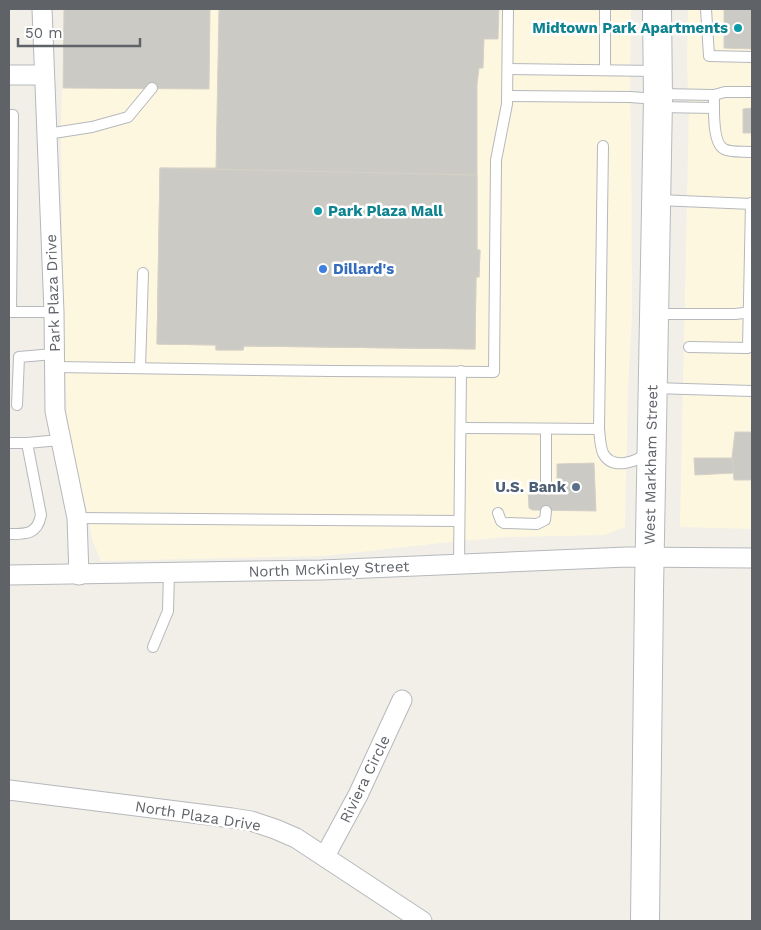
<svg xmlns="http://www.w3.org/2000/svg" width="761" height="930" font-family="'Work Sans',sans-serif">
<rect width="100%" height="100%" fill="#f1efe8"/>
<!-- commercial -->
<g fill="#fef7e0">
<path d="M 64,9 L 631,9 L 630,97 L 631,127 L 632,313 L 628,387 L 625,527 L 605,535 L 510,537 L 459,541 L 324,556 L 101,561 L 92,539 L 86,506 L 77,474 L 67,415 L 63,311 L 61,131 Z"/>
<path d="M 688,9 L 752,9 L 752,529 L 680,527 L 689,107 L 687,68 Z"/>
</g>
<!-- building -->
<g fill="#cccac5" stroke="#d6d1c6">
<path d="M 64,9 L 210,9 L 209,89 L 63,88 Z"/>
<path d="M 219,9 L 499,9 L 498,39 L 484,39 L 483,68 L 479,68 L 477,85 L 477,250 L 480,250 L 479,277 L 476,277 L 475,349 L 244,346 L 243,350 L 216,350 L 216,345 L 157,344 L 160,168 L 216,168 Z"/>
<path d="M 724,9 L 752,9 L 752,49 L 724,48 Z"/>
<path d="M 752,108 L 752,133 L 743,133 L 743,109 Z"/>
<path d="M 160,168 L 477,175 L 477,250 L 480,250 L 479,277 L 476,277 L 475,349 L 244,346 L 243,350 L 216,350 L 216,345 L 157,344 Z"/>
<path d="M 735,432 L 752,432 L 752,480 L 734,480 L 732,458 Z"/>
<path d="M 694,458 L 732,458 L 734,473 L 695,475 Z"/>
<path d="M 594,463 L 596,511 L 532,510 L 529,508 L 528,489 L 531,489 L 531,487 L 557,487 L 557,464 Z"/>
</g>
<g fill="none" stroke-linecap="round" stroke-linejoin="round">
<!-- lane casing -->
<g stroke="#b5b8bc" stroke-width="12">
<g id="lane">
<path d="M 605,9 L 605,70"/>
<path d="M 706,9 L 709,56 L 752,57"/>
<path d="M 508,69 L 657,71"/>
<path d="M 659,94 L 714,95 L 725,92 L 752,92"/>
<path d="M 714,95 C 714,107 712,143 724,149 C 731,153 744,151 752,152"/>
<path d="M 508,96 L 630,97 L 657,99"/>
<path d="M 659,107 L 714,108"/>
<path d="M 9,115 L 13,115 L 11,312"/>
<path d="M 47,134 L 92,127 L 128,117 L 152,88"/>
<path d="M 603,146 L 599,429 C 600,437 600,446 603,453 C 612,471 637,462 648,452"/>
<path d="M 658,200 L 752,204"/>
<path d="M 9,312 L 54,312"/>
<path d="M 656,314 L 735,314 L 752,312"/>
<path d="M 689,347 L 748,348 L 751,203"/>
<path d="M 55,367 L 331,371 L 494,372 L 496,160 L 507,104 L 508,9"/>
<path d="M 140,368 L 143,273"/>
<path d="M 653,388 L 752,391"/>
<path d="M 17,405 L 19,357 L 54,354"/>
<path d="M 461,428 L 599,429"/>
<path d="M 546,429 L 546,487"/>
<path d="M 9,443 L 27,443 L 60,440"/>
<path d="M 498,513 L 501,521 L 504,523 L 537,524 L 545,520 L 546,511"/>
<path d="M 77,518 L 459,521"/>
<path d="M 9,534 C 26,534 37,535 41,515 L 27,443"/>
<path d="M 459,565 L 461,371"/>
<path d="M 153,647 L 168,611 L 169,572"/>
</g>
</g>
<!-- street casing -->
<g stroke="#b5b8bc" stroke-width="21">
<g id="street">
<path d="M 42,9 L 54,312 L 55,411 L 77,518 L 79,575"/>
<path d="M 9,75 L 44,75"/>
<path d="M 9,575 L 322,570 L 627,557 L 752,558"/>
<path d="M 9,790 L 232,818 L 251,821 L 275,829 L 296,838 L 422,921"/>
<path d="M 325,856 L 358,795 L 402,700"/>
</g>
</g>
<!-- secondary casing -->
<g stroke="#b6babf" stroke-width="30">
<path id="secondary" d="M 645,921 L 649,591 L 658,99 L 657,9"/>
</g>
<!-- lane -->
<use href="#lane" stroke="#fff" stroke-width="10"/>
<!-- street -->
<use href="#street" stroke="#fff" stroke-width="19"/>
<!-- secondary -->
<use href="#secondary" stroke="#fff" stroke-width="28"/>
</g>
<!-- markers -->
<g fill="#0f9aa8" stroke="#fff" stroke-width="2">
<circle cx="738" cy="28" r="5"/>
<circle cx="318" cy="211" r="5"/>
</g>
<circle fill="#3f7fe0" stroke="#fff" stroke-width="2" cx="323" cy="269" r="5"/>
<circle fill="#5c6f8a" stroke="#fff" stroke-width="2" cx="576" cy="487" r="5"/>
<g text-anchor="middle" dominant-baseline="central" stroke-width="5" stroke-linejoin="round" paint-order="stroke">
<!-- culture labels -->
<g font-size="15" font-weight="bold" fill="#0d838f" stroke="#fff" text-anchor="end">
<text x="728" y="28">Midtown Park Apartments</text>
<text x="328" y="211" text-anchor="start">Park Plaza Mall</text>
</g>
<!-- shop labels -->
<g font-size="15" font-weight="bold" fill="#366cbe" stroke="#fff" text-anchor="start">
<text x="333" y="269">Dillard's</text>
</g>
<!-- street labels -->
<g font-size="15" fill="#5f6368" stroke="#fff">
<text transform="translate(53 293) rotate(-92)">Park Plaza Drive</text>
<text transform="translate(651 465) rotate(-89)">West Markham Street</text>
<text transform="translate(329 569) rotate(-2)">North McKinley Street</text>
<text transform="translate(365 779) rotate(-64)">Riviera Circle</text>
<text transform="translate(198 816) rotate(9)">North Plaza Drive</text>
</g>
<!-- service labels -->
<g font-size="15" font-weight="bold" fill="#4e5e75" stroke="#fff" text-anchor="end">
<text x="566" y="487">U.S. Bank</text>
</g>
</g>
<!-- border -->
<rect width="761" height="930" fill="none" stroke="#5f6368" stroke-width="20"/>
<!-- scale -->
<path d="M18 38v8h122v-8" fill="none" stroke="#5f6368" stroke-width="2.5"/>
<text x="25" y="38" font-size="15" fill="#5f6368" stroke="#ffffff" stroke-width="4" paint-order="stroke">50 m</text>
</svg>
